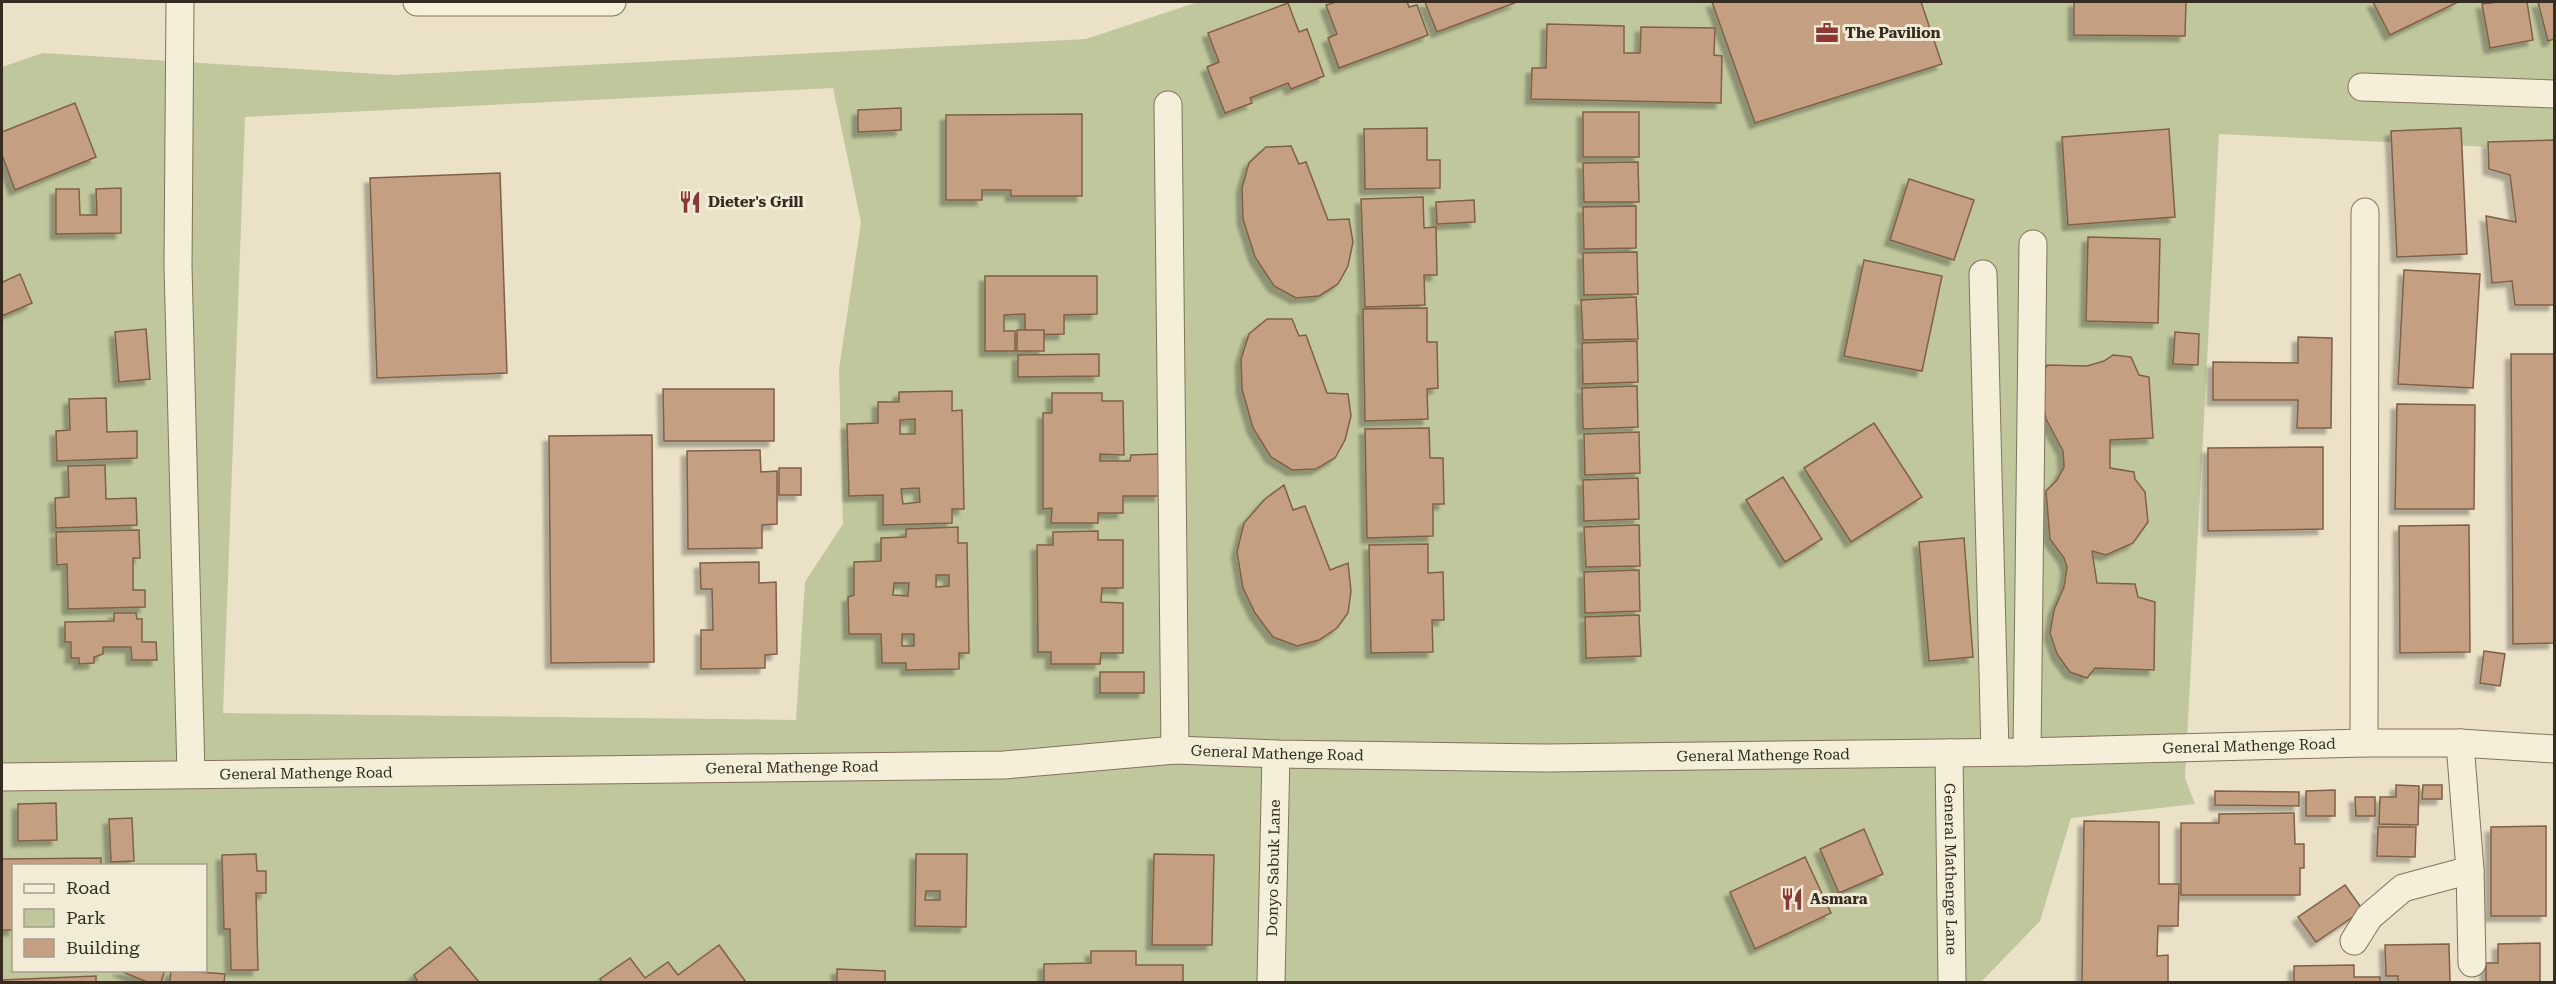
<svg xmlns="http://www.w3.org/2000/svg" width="2556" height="984" font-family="'Roboto Serif',serif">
<defs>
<filter id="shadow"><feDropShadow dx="-5.5" dy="5.5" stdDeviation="1.5" flood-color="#0004"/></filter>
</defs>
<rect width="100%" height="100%" fill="#eae1c7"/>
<!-- green -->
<path fill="#c0c79c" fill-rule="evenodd" d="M 1198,2 L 2554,2 L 2554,150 L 2219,134 L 2185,778 L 2195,804 L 2071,818 L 2040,921 L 1981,982 L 2,982 L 2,67 L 43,53 L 393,75 L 1086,39 ZM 833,88 L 861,222 L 839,369 L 843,524 L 805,582 L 796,720 L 223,713 L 245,117 ZM 14,866 L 206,866 L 206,970 L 14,970 Z"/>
<!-- building -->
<g fill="#c49f81" stroke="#806047" stroke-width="1.5" fill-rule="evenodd" filter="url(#shadow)">
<path d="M 1336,2 L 1407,2 L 1409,7 L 1417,5 L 1428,35 L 1339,68 L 1328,38 L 1337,34 L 1326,5 Z"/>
<path d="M 1425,2 L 1517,2 L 1437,32 Z"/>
<path d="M 1712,2 L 1921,2 L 1942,64 L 1755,123 Z"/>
<path d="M 2074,2 L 2186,2 L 2185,36 L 2074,35 Z"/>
<path d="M 2373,2 L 2458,2 L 2390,35 Z"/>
<path d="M 2498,2 L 2527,2 L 2533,40 L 2490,48 L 2482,4 Z"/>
<path d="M 2538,2 L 2554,2 L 2554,39 L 2548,41 Z"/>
<path d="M 1288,3 L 1299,32 L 1307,29 L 1324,76 L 1291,89 L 1288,83 L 1250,98 L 1252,103 L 1225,113 L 1207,67 L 1219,62 L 1208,33 Z"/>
<path d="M 1547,24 L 1624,26 L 1624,53 L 1640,53 L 1641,27 L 1715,28 L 1714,55 L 1722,56 L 1721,103 L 1531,99 L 1532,68 L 1546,68 Z"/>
<path d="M 75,103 L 96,157 L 15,190 L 2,155 L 2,132 Z"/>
<path d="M 901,108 L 901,130 L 858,132 L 858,110 Z"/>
<rect x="1583" y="112" width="56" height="45"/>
<path d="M 1082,114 L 1082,196 L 1011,196 L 1011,190 L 982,190 L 982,200 L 946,200 L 946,115 Z"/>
<path d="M 1427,128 L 1427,160 L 1440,160 L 1440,188 L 1365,189 L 1364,129 Z"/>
<path d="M 2461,128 L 2467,254 L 2397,257 L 2391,131 Z"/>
<path d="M 2169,129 L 2175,217 L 2068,225 L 2062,137 Z"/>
<path d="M 2554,140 L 2554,305 L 2515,305 L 2512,281 L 2492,283 L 2486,216 L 2516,222 L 2510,175 L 2489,169 L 2488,142 Z"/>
<path d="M 1291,146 L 1299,164 L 1306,162 L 1328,220 L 1349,219 L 1353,242 L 1348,266 L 1338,284 L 1319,296 L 1296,298 L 1274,286 L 1255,257 L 1243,219 L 1242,188 L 1249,163 L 1266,147 Z"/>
<path d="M 1638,162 L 1639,202 L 1584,202 L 1583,163 Z"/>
<path d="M 500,173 L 507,373 L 377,378 L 370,178 Z"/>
<path d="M 1909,179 L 1974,200 L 1954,260 L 1890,240 Z"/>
<path d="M 121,188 L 121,233 L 56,234 L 56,189 L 79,189 L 80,215 L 97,215 L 96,189 Z"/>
<path d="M 1423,197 L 1424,228 L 1436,227 L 1437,275 L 1424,275 L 1425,305 L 1365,307 L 1361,199 Z"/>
<path d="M 1474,200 L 1475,222 L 1437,224 L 1436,202 Z"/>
<path d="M 1636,206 L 1636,248 L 1584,249 L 1583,207 Z"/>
<path d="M 2088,237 L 2160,239 L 2158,323 L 2086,321 Z"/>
<path d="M 1637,252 L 1638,294 L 1584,295 L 1583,253 Z"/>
<path d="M 1864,260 L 1942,276 L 1922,371 L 1844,356 Z"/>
<path d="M 2404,270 L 2480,274 L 2473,388 L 2398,384 Z"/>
<path d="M 20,274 L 32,303 L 2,316 L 2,279 L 3,282 Z"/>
<path d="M 985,276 L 1097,276 L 1097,314 L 1064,315 L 1064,334 L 1025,335 L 1025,314 L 1004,315 L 1004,331 L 1015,331 L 1015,351 L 985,351 Z"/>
<path d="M 1636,297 L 1638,339 L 1583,340 L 1581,300 Z"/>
<path d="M 1427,308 L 1427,342 L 1437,342 L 1438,388 L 1427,389 L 1428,419 L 1365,421 L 1363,309 Z"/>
<path d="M 1267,319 L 1292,319 L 1299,336 L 1306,335 L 1327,393 L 1348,394 L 1351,416 L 1345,440 L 1335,458 L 1316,469 L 1292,470 L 1271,457 L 1253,428 L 1242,389 L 1241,359 L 1249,334 Z"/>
<path d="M 146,329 L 150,379 L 119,382 L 115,332 Z"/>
<rect x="1017" y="330" width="27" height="21"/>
<path d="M 2175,332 L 2199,334 L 2198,365 L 2173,364 Z"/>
<path d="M 2298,337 L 2332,338 L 2331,428 L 2297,428 L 2298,400 L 2213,400 L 2213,362 L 2298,363 Z"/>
<path d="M 1637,341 L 1638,382 L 1583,384 L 1582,343 Z"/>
<path d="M 1099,354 L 1099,376 L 1018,377 L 1018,355 Z"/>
<path d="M 2511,354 L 2554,354 L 2554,643 L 2513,644 Z"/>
<path d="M 2113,355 L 2131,357 L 2139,375 L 2149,377 L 2153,438 L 2110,440 L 2110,468 L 2134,472 L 2135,479 L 2145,492 L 2148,522 L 2133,543 L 2106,555 L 2092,551 L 2097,583 L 2135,584 L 2138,597 L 2155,602 L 2154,670 L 2095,668 L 2087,678 L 2070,672 L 2057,654 L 2050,633 L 2054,610 L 2064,587 L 2067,567 L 2064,558 L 2050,539 L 2046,491 L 2057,480 L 2064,467 L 2063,451 L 2046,419 L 2043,404 L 2042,378 L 2047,365 L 2087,366 L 2104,361 Z"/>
<path d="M 1637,386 L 1638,427 L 1583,429 L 1582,388 Z"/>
<path d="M 663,389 L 774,389 L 774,441 L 664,441 Z"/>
<path d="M 952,391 L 952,411 L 962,410 L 964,509 L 952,509 L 952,523 L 883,525 L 883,495 L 849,496 L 847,424 L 878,423 L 878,402 L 899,402 L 899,392 ZM 915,419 L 915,434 L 900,434 L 900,420 ZM 919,488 L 920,502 L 903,504 L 901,489 Z"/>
<path d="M 1052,393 L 1102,393 L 1102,401 L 1123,401 L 1124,455 L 1100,454 L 1100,461 L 1130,461 L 1131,455 L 1160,454 L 1160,496 L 1123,496 L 1123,513 L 1098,513 L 1098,523 L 1051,523 L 1052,508 L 1043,509 L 1043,413 L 1052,413 Z"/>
<path d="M 106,398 L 107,432 L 137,431 L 137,458 L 57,461 L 56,431 L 70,430 L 69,399 Z"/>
<path d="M 2397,404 L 2475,405 L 2474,509 L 2395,509 Z"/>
<path d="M 1874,423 L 1922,497 L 1851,542 L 1804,468 Z"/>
<path d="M 1429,428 L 1430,458 L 1443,458 L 1444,504 L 1433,504 L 1433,536 L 1367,538 L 1365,429 Z"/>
<path d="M 1639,432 L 1640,473 L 1585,475 L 1584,434 Z"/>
<path d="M 652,435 L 654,662 L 551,663 L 549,436 Z"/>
<path d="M 2323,447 L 2323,529 L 2208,531 L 2208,448 Z"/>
<path d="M 760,450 L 761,472 L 777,471 L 777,524 L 762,525 L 762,548 L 688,549 L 687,451 Z"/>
<path d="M 105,465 L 106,499 L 136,498 L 137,525 L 56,528 L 55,498 L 69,497 L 68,466 Z"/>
<rect x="779" y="468" width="22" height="27"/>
<path d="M 1783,477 L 1822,539 L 1785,562 L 1746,500 Z"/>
<path d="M 1638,478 L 1639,519 L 1584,521 L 1583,480 Z"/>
<path d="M 1284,485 L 1293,510 L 1305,506 L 1330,570 L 1348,563 L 1351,591 L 1348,613 L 1337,628 L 1319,640 L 1297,646 L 1273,637 L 1255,613 L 1243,588 L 1237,552 L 1244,523 L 1265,499 Z"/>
<path d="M 1639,525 L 1640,566 L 1586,567 L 1584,527 Z"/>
<path d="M 2469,525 L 2470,652 L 2400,653 L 2399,526 Z"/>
<path d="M 958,527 L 958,543 L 967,543 L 969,653 L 959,653 L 959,669 L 906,670 L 906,663 L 882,663 L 881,634 L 849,634 L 848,597 L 854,595 L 854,562 L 881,561 L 881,538 L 906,537 L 906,529 ZM 936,575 L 949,575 L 949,586 L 936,587 ZM 894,583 L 909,583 L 908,596 L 893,595 ZM 902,634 L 914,634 L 914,646 L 902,646 Z"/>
<path d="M 139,530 L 140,558 L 133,558 L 133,590 L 145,590 L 145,607 L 68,609 L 67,564 L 57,565 L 56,532 Z"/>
<path d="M 1098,531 L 1098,540 L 1123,540 L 1123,588 L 1102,588 L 1101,602 L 1123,603 L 1123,653 L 1101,653 L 1100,664 L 1051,664 L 1051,652 L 1038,652 L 1037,545 L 1053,545 L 1053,532 Z"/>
<path d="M 1964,538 L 1973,657 L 1929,661 L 1919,542 Z"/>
<path d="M 1428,544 L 1428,573 L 1443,572 L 1444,620 L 1432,620 L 1433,652 L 1371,653 L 1369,545 Z"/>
<path d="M 759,562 L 759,583 L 776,582 L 777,654 L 765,655 L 765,668 L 701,669 L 701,630 L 713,630 L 712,589 L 701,589 L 700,563 Z"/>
<path d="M 1639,570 L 1640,611 L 1585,613 L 1584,572 Z"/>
<path d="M 114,613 L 136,613 L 137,619 L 142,619 L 142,642 L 156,642 L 157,660 L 132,660 L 131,647 L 103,647 L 103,654 L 94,657 L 94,663 L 79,664 L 79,658 L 71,658 L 71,642 L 65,642 L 65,622 L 114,621 Z"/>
<path d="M 1639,615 L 1641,656 L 1586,658 L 1585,617 Z"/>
<path d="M 2484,651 L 2505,654 L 2500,686 L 2480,683 Z"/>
<rect x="1100" y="672" width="44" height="21"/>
<path d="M 2396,785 L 2419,786 L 2418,825 L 2379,824 L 2380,797 L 2396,797 Z"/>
<path d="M 2423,785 L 2442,785 L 2442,799 L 2422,799 Z"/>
<path d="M 2335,790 L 2335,816 L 2306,816 L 2306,791 Z"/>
<path d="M 2215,791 L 2299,792 L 2299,806 L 2215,805 Z"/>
<path d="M 2355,797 L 2375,797 L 2375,816 L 2356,816 Z"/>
<path d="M 56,803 L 57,840 L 18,841 L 18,804 Z"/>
<path d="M 2294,813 L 2295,844 L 2304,844 L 2304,868 L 2300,868 L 2300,895 L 2181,895 L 2181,823 L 2219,823 L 2219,814 Z"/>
<path d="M 132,818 L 134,861 L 111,862 L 109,819 Z"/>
<path d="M 2084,821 L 2159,822 L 2159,884 L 2179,884 L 2178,926 L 2158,926 L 2157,956 L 2168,955 L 2168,982 L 2082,982 Z"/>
<path d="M 2546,826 L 2546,916 L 2491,916 L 2491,827 Z"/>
<path d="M 2378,827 L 2416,827 L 2415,857 L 2377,856 Z"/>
<path d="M 1864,829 L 1883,874 L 1839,893 L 1820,849 Z"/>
<path d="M 256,854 L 257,871 L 266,871 L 266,893 L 256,893 L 258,970 L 231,970 L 230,929 L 224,929 L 222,855 Z"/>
<path d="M 916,854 L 967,854 L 966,927 L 915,926 ZM 926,891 L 940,891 L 940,900 L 925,900 Z"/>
<path d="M 1154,854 L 1214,855 L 1212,945 L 1152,945 Z"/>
<path d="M 1805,857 L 1831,913 L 1755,949 L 1730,892 Z"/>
<path d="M 101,858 L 101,866 L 14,866 L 14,930 L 2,930 L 2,859 Z"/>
<path d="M 2345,885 L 2363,910 L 2316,942 L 2298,917 Z"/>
<path d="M 2540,943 L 2540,982 L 2486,982 L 2486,963 L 2498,963 L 2498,944 Z"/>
<path d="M 2449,944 L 2450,982 L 2398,982 L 2398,976 L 2386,976 L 2385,945 Z"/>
<path d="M 719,945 L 746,982 L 602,982 L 600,979 L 630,958 L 645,978 L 668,962 L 678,975 Z"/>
<path d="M 450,947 L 479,982 L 418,982 L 414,975 Z"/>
<path d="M 1091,951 L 1136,951 L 1136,965 L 1183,965 L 1183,982 L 1044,982 L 1044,964 L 1091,963 Z"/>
<path d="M 2354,965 L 2354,977 L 2380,977 L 2380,982 L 2294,982 L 2294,966 Z"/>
<path d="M 837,969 L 885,971 L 885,982 L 919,982 L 837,982 Z"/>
<path d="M 118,970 L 165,970 L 161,982 L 147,982 Z"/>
<path d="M 171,970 L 225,974 L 224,982 L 170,982 Z"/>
<path d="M 96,976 L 96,982 L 2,982 L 2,980 Z"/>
</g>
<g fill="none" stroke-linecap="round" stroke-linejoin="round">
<!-- minor casing -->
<g stroke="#83735e" stroke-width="29">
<g id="minor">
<path d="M 180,2 L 178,266 L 191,774"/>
<path d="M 417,2 L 612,2"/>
<path d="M 2362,87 L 2554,94"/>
<path d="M 1168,105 L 1175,750"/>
<path d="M 1983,274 L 1995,752"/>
<path d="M 2364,743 L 2365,212"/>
<path d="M 2460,743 L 2470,870 L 2472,963"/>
<path d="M 2027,752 L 2033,244"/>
<path id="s1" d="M 1949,753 L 1952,982"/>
<path id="s2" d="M 2,777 L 1004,765 L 1175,750 L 1276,754 L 1548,758 L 2027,752 L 2364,743 L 2460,743 L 2554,749"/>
<path d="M 2354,941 L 2369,917 L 2403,888 L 2470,870"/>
<path id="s3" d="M 1271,982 L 1276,754"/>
</g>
</g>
<!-- minor -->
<use href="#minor" stroke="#f5eed9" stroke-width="27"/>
</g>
<!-- icons -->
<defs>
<g id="office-bare" transform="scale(1.8)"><path d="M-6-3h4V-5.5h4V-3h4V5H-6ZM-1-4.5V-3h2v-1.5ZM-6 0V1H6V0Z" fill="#8c3735" stroke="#f2ebd6" stroke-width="2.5" paint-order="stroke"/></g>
<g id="restaurant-bare" transform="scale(1.8)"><path d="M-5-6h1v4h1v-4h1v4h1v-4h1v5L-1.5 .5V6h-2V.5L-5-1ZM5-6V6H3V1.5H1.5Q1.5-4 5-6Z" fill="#8c3735" stroke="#f2ebd6" stroke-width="2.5" paint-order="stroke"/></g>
</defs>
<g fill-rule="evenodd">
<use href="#office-bare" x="1827" y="33"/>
<use href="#restaurant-bare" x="690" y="202"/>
<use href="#restaurant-bare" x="1792" y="899"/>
</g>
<g text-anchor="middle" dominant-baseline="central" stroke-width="6" stroke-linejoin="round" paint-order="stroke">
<!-- poi labels -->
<g font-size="15" font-weight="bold" fill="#352b20" stroke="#f2ebd6" text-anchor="start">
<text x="1845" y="33">The Pavilion</text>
<text x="708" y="202">Dieter's Grill</text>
<text x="1810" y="899">Asmara</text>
</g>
<!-- street labels -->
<g font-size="15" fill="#352b20" stroke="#f2ebd6">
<text stroke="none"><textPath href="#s2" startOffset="2248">General Mathenge Road</textPath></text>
<text stroke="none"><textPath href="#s2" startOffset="1276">General Mathenge Road</textPath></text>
<text stroke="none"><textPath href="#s2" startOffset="1762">General Mathenge Road</textPath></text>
<text stroke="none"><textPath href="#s2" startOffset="790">General Mathenge Road</textPath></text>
<text stroke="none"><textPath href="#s2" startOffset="304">General Mathenge Road</textPath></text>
<text stroke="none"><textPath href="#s3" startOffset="114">Donyo Sabuk Lane</textPath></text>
<text stroke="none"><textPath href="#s1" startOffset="116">General Mathenge Lane</textPath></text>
</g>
</g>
<!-- border -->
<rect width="2556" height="984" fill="none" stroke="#352b20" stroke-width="6"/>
<!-- legend -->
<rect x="12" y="864" width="195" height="108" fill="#f2ebd6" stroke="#a69e8d" stroke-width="1.5"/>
<rect x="24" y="884" width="30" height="9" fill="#f5eed9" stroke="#a69e8d" stroke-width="1.5"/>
<text x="66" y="894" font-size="18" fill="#352b20">Road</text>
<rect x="24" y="909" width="30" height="18" fill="#c0c79c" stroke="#a69e8d" stroke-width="1.5"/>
<text x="66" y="924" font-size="18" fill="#352b20">Park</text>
<rect x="24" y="939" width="30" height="18" fill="#c49f81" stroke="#a69e8d" stroke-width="1.5"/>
<text x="66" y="954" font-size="18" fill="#352b20">Building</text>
</svg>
